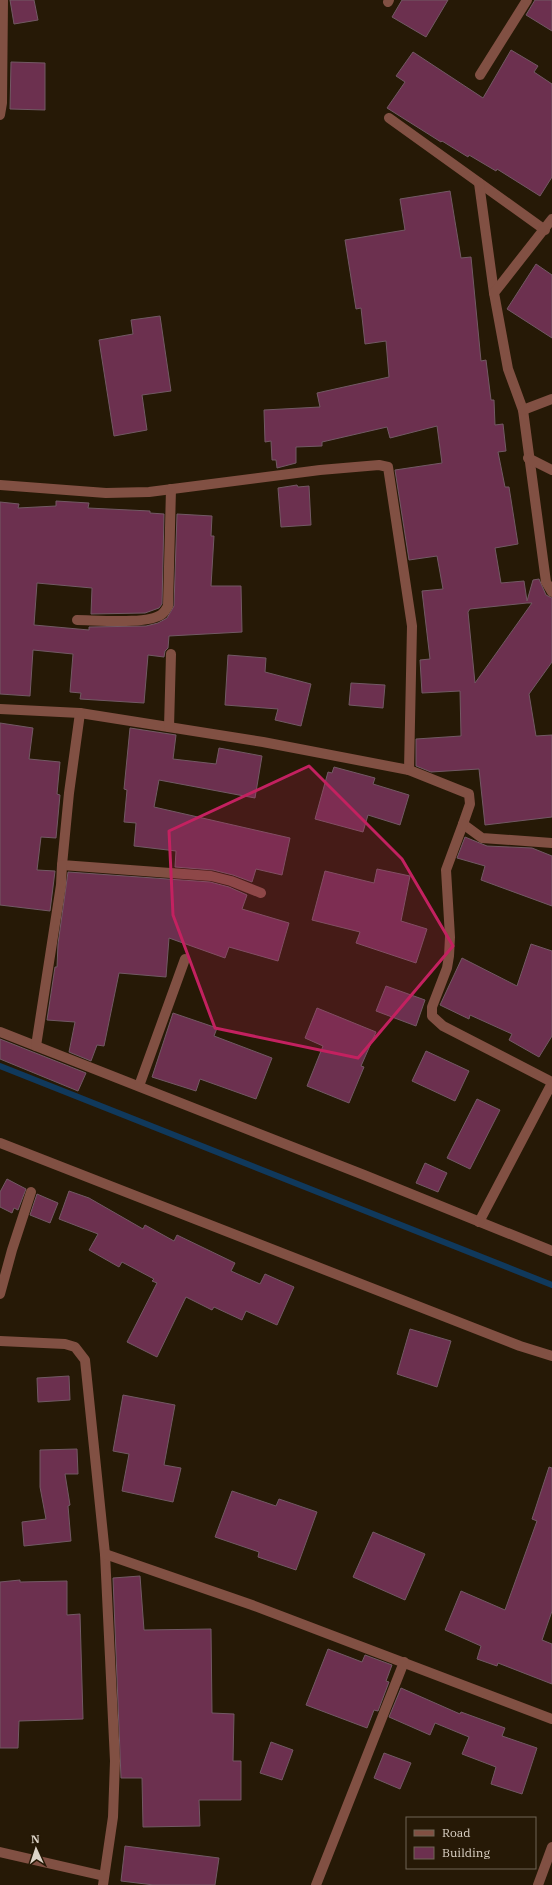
<svg xmlns="http://www.w3.org/2000/svg" width="552" height="1885" font-family="'IBM Plex Serif',serif">
<rect width="100%" height="100%" fill="#261906"/>
<g fill="none" stroke-linecap="round" stroke-linejoin="round">
<!-- stream -->
<path stroke="#10395c" stroke-width="6" d="M 0,1066 L 552,1285"/>
</g>
<!-- building -->
<g fill="#6c304f" stroke="#725964" fill-rule="evenodd">
<path d="M 10,0 L 34,0 L 38,20 L 14,24 Z"/>
<path d="M 402,0 L 448,0 L 426,37 L 392,17 Z"/>
<path d="M 535,0 L 552,0 L 552,31 L 526,15 Z"/>
<path d="M 511,50 L 538,66 L 534,72 L 552,84 L 552,177 L 540,196 L 497,169 L 496,171 L 469,155 L 468,157 L 442,141 L 441,142 L 387,108 L 405,82 L 396,76 L 413,52 L 483,98 Z"/>
<path d="M 11,62 L 45,63 L 45,110 L 10,109 Z"/>
<path d="M 450,191 L 461,258 L 471,257 L 481,361 L 486,360 L 491,400 L 494,400 L 495,425 L 503,424 L 506,451 L 498,452 L 505,487 L 509,487 L 518,544 L 495,548 L 501,583 L 524,581 L 527,601 L 533,580 L 539,579 L 546,595 L 552,598 L 552,662 L 529,694 L 536,736 L 552,735 L 552,817 L 485,825 L 479,769 L 431,772 L 416,766 L 416,739 L 461,736 L 460,691 L 422,693 L 420,660 L 430,659 L 422,591 L 443,589 L 437,556 L 409,560 L 395,470 L 442,463 L 437,426 L 390,438 L 387,427 L 322,442 L 322,446 L 296,447 L 296,463 L 277,468 L 276,460 L 272,460 L 271,441 L 265,442 L 264,410 L 320,407 L 317,393 L 389,377 L 386,341 L 365,344 L 361,308 L 356,309 L 345,240 L 405,230 L 400,199 ZM 527,603 L 532,603 L 475,683 L 468,612 L 470,609 Z"/>
<path d="M 536,264 L 552,275 L 552,338 L 507,309 Z"/>
<path d="M 160,316 L 171,391 L 142,395 L 147,430 L 114,436 L 99,340 L 133,334 L 131,320 Z"/>
<path d="M 297,485 L 298,487 L 309,486 L 311,525 L 281,527 L 278,488 Z"/>
<path d="M 56,501 L 89,503 L 88,508 L 150,511 L 150,513 L 164,514 L 162,604 L 159,608 L 145,613 L 91,614 L 92,588 L 37,583 L 34,625 L 89,630 L 89,627 L 146,626 L 158,623 L 167,618 L 174,606 L 177,514 L 212,516 L 211,536 L 214,536 L 211,586 L 241,586 L 242,632 L 169,636 L 168,648 L 165,651 L 164,657 L 148,655 L 144,703 L 80,699 L 81,693 L 70,692 L 73,654 L 33,650 L 30,696 L 0,694 L 0,502 L 19,504 L 18,508 L 56,506 Z"/>
<path d="M 228,655 L 266,658 L 265,672 L 311,684 L 301,726 L 275,720 L 278,709 L 225,705 Z"/>
<path d="M 351,683 L 385,685 L 383,708 L 349,705 Z"/>
<path d="M 0,723 L 33,728 L 29,759 L 60,762 L 57,794 L 60,795 L 56,838 L 41,837 L 37,870 L 55,871 L 50,911 L 0,905 Z"/>
<path d="M 130,728 L 176,735 L 173,759 L 216,764 L 219,748 L 262,756 L 255,798 L 159,780 L 154,807 L 290,838 L 282,875 L 256,869 L 252,882 L 233,875 L 213,870 L 175,867 L 176,851 L 134,846 L 136,823 L 124,822 L 127,790 L 124,789 Z"/>
<path d="M 334,767 L 375,778 L 373,784 L 409,795 L 400,825 L 368,815 L 363,832 L 315,819 L 328,772 L 332,773 Z"/>
<path d="M 465,837 L 487,846 L 532,848 L 552,856 L 552,906 L 481,880 L 485,866 L 457,858 Z"/>
<path d="M 377,869 L 410,876 L 401,921 L 427,929 L 416,963 L 356,943 L 360,932 L 312,920 L 325,871 L 374,883 Z"/>
<path d="M 68,872 L 210,882 L 229,887 L 247,895 L 242,909 L 289,923 L 278,961 L 229,947 L 225,958 L 169,938 L 166,977 L 119,973 L 104,1046 L 97,1045 L 91,1061 L 69,1052 L 75,1022 L 47,1020 L 55,967 L 57,967 L 58,944 Z"/>
<path d="M 531,944 L 552,951 L 552,1036 L 539,1057 L 509,1040 L 512,1034 L 470,1015 L 469,1019 L 440,1005 L 462,958 L 517,986 Z"/>
<path d="M 386,986 L 425,1000 L 416,1026 L 376,1011 Z"/>
<path d="M 317,1008 L 376,1032 L 361,1066 L 364,1067 L 349,1103 L 307,1086 L 323,1046 L 305,1038 Z"/>
<path d="M 173,1013 L 217,1028 L 214,1036 L 272,1058 L 256,1099 L 200,1079 L 196,1091 L 152,1077 Z"/>
<path d="M 0,1039 L 86,1073 L 78,1091 L 0,1059 Z"/>
<path d="M 426,1051 L 469,1071 L 455,1101 L 412,1081 Z"/>
<path d="M 477,1099 L 500,1110 L 470,1169 L 447,1158 Z"/>
<path d="M 425,1163 L 447,1173 L 438,1192 L 416,1183 Z"/>
<path d="M 7,1179 L 26,1189 L 18,1210 L 14,1208 L 12,1213 L 0,1207 L 0,1192 Z"/>
<path d="M 69,1191 L 89,1198 L 143,1229 L 145,1225 L 174,1241 L 177,1235 L 235,1263 L 231,1271 L 260,1284 L 265,1274 L 294,1287 L 277,1325 L 246,1311 L 242,1320 L 214,1307 L 212,1310 L 186,1297 L 157,1357 L 127,1342 L 157,1283 L 152,1281 L 154,1279 L 122,1262 L 119,1267 L 89,1250 L 98,1234 L 59,1219 Z"/>
<path d="M 37,1194 L 58,1203 L 50,1223 L 30,1215 Z"/>
<path d="M 410,1329 L 451,1341 L 437,1387 L 397,1374 Z"/>
<path d="M 69,1376 L 70,1400 L 38,1402 L 37,1378 Z"/>
<path d="M 123,1395 L 175,1405 L 164,1465 L 181,1468 L 173,1502 L 122,1491 L 129,1454 L 113,1451 Z"/>
<path d="M 77,1449 L 78,1474 L 65,1474 L 70,1505 L 68,1506 L 71,1541 L 24,1546 L 22,1522 L 46,1519 L 40,1487 L 40,1450 Z"/>
<path d="M 549,1467 L 552,1468 L 552,1611 L 542,1640 L 552,1644 L 552,1684 L 498,1663 L 497,1666 L 477,1659 L 481,1646 L 445,1630 L 461,1591 L 505,1610 L 537,1521 L 532,1519 Z"/>
<path d="M 232,1491 L 276,1506 L 279,1499 L 317,1512 L 296,1570 L 258,1557 L 259,1552 L 215,1537 Z"/>
<path d="M 373,1532 L 425,1554 L 405,1600 L 353,1577 Z"/>
<path d="M 140,1576 L 144,1630 L 211,1629 L 212,1713 L 234,1714 L 233,1761 L 241,1761 L 241,1800 L 199,1800 L 200,1826 L 143,1827 L 142,1778 L 121,1778 L 113,1578 Z"/>
<path d="M 20,1580 L 20,1582 L 67,1581 L 67,1615 L 80,1614 L 83,1719 L 19,1721 L 18,1748 L 0,1748 L 0,1582 Z"/>
<path d="M 328,1649 L 362,1662 L 365,1655 L 392,1665 L 386,1681 L 389,1682 L 378,1711 L 374,1710 L 367,1728 L 306,1705 Z"/>
<path d="M 401,1688 L 460,1714 L 461,1712 L 505,1728 L 502,1736 L 537,1748 L 522,1794 L 491,1784 L 496,1767 L 462,1754 L 469,1737 L 435,1723 L 430,1735 L 389,1717 Z"/>
<path d="M 271,1742 L 293,1750 L 282,1780 L 260,1773 Z"/>
<path d="M 384,1753 L 411,1763 L 400,1789 L 374,1778 Z"/>
<path d="M 125,1846 L 219,1858 L 215,1885 L 154,1885 L 121,1881 Z"/>
</g>
<g fill="none" stroke-linecap="round" stroke-linejoin="round">
<!-- minor -->
<g stroke="#815043" stroke-width="10">
<path d="M 388,2 L 389,0"/>
<path d="M 480,75 L 527,0"/>
<path d="M 0,115 L 2,103 L 3,0"/>
<path d="M 389,118 L 545,230"/>
<path d="M 479,183 L 494,293"/>
<path d="M 552,219 L 494,293 L 508,369 L 523,410 L 546,582 L 552,592"/>
<path d="M 523,410 L 552,399"/>
<path d="M 528,458 L 552,470"/>
<path d="M 0,485 L 106,493 L 149,492 L 320,470 L 379,465 L 388,467 L 412,626 L 409,770"/>
<path d="M 77,620 C 95,620 149,625 162,614 C 165,612 166,609 168,606 L 171,489"/>
<path d="M 0,709 L 80,713 L 263,742 L 409,770 L 469,794 L 470,804 L 463,824 L 482,838 L 552,843"/>
<path d="M 80,713 L 69,793 L 62,865 L 211,876 L 231,881 L 261,893"/>
<path d="M 169,727 L 171,654"/>
<path d="M 463,824 L 446,870 L 450,937 L 449,956 L 447,968 L 432,1007 L 432,1016 L 443,1026 L 552,1082"/>
<path d="M 0,1032 L 364,1175 L 552,1251"/>
<path d="M 36,1046 L 61,885 L 62,865"/>
<path d="M 139,1086 L 185,959"/>
<path d="M 0,1143 L 520,1346 L 552,1356"/>
<path d="M 479,1222 L 552,1083"/>
<path d="M 0,1294 L 12,1250 L 31,1192"/>
<path d="M 0,1341 L 65,1344 L 75,1347 L 85,1360 L 105,1554 L 115,1761 L 113,1817 L 103,1885"/>
<path d="M 105,1554 L 252,1605 L 552,1719"/>
<path d="M 0,1852 L 104,1876"/>
<path d="M 316,1885 L 404,1662"/>
<path d="M 538,1885 L 552,1847"/>
</g>
</g>
<!-- marked area -->
<path fill="#c32160" fill-opacity="0.2" stroke="#c32160" stroke-width="3" stroke-linejoin="round" d="M 309,766 L 402,859 L 453,946 L 358,1058 L 215,1028 L 173,915 L 169,831 Z"/>
<!-- legend -->
<rect x="406" y="1817" width="130" height="52" fill="#261906" stroke="#6f6454"/>
<rect x="414" y="1830" width="20" height="6" fill="#815043" stroke="#6f6454"/>
<text x="442" y="1837" font-size="12" fill="#ddd4c8">Road</text>
<rect x="414" y="1847" width="20" height="12" fill="#6c304f" stroke="#6f6454"/>
<text x="442" y="1857" font-size="12" fill="#ddd4c8">Building</text>
<!-- north arrow -->
<g transform="translate(36 1849) rotate(357)" stroke="#261906" stroke-width="3" paint-order="stroke">
<path d="M0-3L7 15L0 10L-7 15Z" fill="#ddd4c8"/>
<text y="-6" font-size="11" font-weight="bold" text-anchor="middle" fill="#ddd4c8">N</text>
</g>
</svg>
